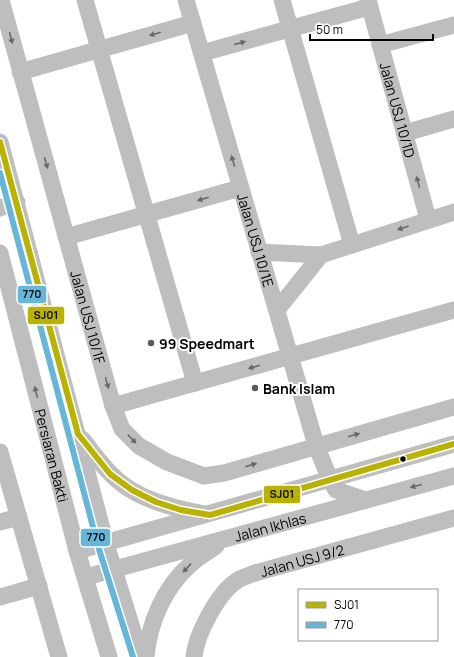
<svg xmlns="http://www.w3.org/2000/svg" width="454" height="657" font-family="Manrope,sans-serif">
<rect width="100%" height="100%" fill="#fff"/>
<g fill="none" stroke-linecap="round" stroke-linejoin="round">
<!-- minor -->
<g stroke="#bebebe" stroke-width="17">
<path id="s1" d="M 1,0 L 113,406 L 122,429 L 139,446 L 167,462 L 204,476 L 224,473 L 454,407"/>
<path d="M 85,0 L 195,383"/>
<path id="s2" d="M 186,0 L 316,445 L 330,480 L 336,490 L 366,500"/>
<path d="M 282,0 L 352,245"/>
<path id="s3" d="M 368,0 L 428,219"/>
<path d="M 380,45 L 454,25"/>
<path d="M 202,53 L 369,7"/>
<path d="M 20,72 L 193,23"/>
<path d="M 405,133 L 454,119"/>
<path d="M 0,142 L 106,544 L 141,657"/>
<path d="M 0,208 L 17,202"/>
<path d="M 66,237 L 240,188"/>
<path d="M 259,252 L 321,255 L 454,212"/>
<path id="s4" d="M 0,253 L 77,551 L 109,657"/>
<path d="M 277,310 L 321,255"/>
<path d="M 113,406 L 454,310"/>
<path d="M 82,439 C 91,450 100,463 110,473 C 134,499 172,508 205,514"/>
<path d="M 0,452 L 59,657"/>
<path d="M 0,522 L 19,517"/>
<path d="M 77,551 L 454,444"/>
<path id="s5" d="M 86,577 L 454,476"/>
<path d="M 0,597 L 39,586"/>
<path d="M 146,657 C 149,623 164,587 191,564 C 198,557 208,552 216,546"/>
<path id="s6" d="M 194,657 C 196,635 218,592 238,580 C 243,577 250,575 255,573 L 454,518"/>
</g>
<!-- bus-1 casing -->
<g stroke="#fff" stroke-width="9">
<path id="bus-1" d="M 0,142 L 78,434 L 110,474 L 132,490 L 156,502 L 181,510 L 210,515 L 454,444"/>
</g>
<!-- bus-2 casing -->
<g stroke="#fff" stroke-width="9">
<path id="bus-2" d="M 0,173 L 98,546 L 133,657"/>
</g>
<!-- bus-1 -->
<use href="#bus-1" stroke="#bab200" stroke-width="6"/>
<!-- bus-2 -->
<use href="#bus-2" stroke="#66b6da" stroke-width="6"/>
</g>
<!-- one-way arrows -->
<defs><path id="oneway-solid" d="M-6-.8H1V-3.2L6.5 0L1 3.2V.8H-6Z"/></defs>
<g fill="#686868">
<use href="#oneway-solid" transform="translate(155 34) rotate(164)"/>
<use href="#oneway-solid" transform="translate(11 38) rotate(75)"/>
<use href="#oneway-solid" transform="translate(240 43) rotate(-15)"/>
<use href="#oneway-solid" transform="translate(233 161) rotate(-106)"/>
<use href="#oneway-solid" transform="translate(46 163) rotate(74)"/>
<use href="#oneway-solid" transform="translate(418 182) rotate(-105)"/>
<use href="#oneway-solid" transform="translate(203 199) rotate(164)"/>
<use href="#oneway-solid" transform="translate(403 228) rotate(161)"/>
<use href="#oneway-solid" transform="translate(254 367) rotate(164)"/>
<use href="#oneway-solid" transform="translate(107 383) rotate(74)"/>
<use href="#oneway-solid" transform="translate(36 392) rotate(-104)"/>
<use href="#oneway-solid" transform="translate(354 435) rotate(-16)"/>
<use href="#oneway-solid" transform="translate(132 439) rotate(46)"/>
<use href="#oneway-solid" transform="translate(251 465) rotate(-17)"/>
<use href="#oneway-solid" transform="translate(416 486) rotate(165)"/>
<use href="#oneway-solid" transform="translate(187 568) rotate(133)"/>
</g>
<!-- markers -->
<g fill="#595959" stroke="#fff" stroke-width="1.5">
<circle cx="151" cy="343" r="4"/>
<circle cx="255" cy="388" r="4"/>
</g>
<circle fill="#000" stroke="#fff" stroke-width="1.5" cx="403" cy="459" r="3.5"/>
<g text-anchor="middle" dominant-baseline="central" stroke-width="4" stroke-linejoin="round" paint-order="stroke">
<!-- street labels -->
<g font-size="14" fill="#000" stroke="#fff">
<text stroke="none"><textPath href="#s3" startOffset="114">Jalan USJ 10/1D</textPath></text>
<text stroke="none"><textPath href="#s2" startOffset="250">Jalan USJ 10/1E</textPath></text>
<text stroke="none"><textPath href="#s1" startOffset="329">Jalan USJ 10/1F</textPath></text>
<text stroke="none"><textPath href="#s4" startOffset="209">Persiaran Bakti</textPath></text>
<text stroke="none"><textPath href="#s5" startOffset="191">Jalan Ikhlas</textPath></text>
<text stroke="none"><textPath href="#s6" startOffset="158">Jalan USJ 9/2</textPath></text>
</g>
<!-- poi labels -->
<g font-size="14" font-weight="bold" fill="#000" stroke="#fff" text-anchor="start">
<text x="159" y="343">99 Speedmart</text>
<text x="263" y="388">Bank Islam</text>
</g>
</g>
<g stroke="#fff" stroke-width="1.5">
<rect x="17" y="285" width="30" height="19" rx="4" fill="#66b6da"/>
<rect x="27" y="306" width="38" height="19" rx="4" fill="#bab200"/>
<rect x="263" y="485" width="38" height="19" rx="4" fill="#bab200"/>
<rect x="80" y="528" width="31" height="19" rx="4" fill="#66b6da"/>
</g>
<g font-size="11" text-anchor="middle" font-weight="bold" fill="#111">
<text x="32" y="298">770</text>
<text x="46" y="319">SJ01</text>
<text x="282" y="498">SJ01</text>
<text x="96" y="541">770</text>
</g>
<!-- legend -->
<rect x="298" y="589" width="140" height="52" fill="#ffffff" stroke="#999999"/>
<rect x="306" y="602" width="20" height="6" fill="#bab200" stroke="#999999"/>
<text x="334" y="609" font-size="12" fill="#000000">SJ01</text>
<rect x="306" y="622" width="20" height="6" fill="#66b6da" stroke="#999999"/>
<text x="334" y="629" font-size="12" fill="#000000">770</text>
<!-- scale -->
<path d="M310 34v6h123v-6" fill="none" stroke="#000000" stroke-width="2"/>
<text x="316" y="34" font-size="12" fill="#000000" stroke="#ffffff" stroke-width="3" paint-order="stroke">50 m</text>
</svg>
